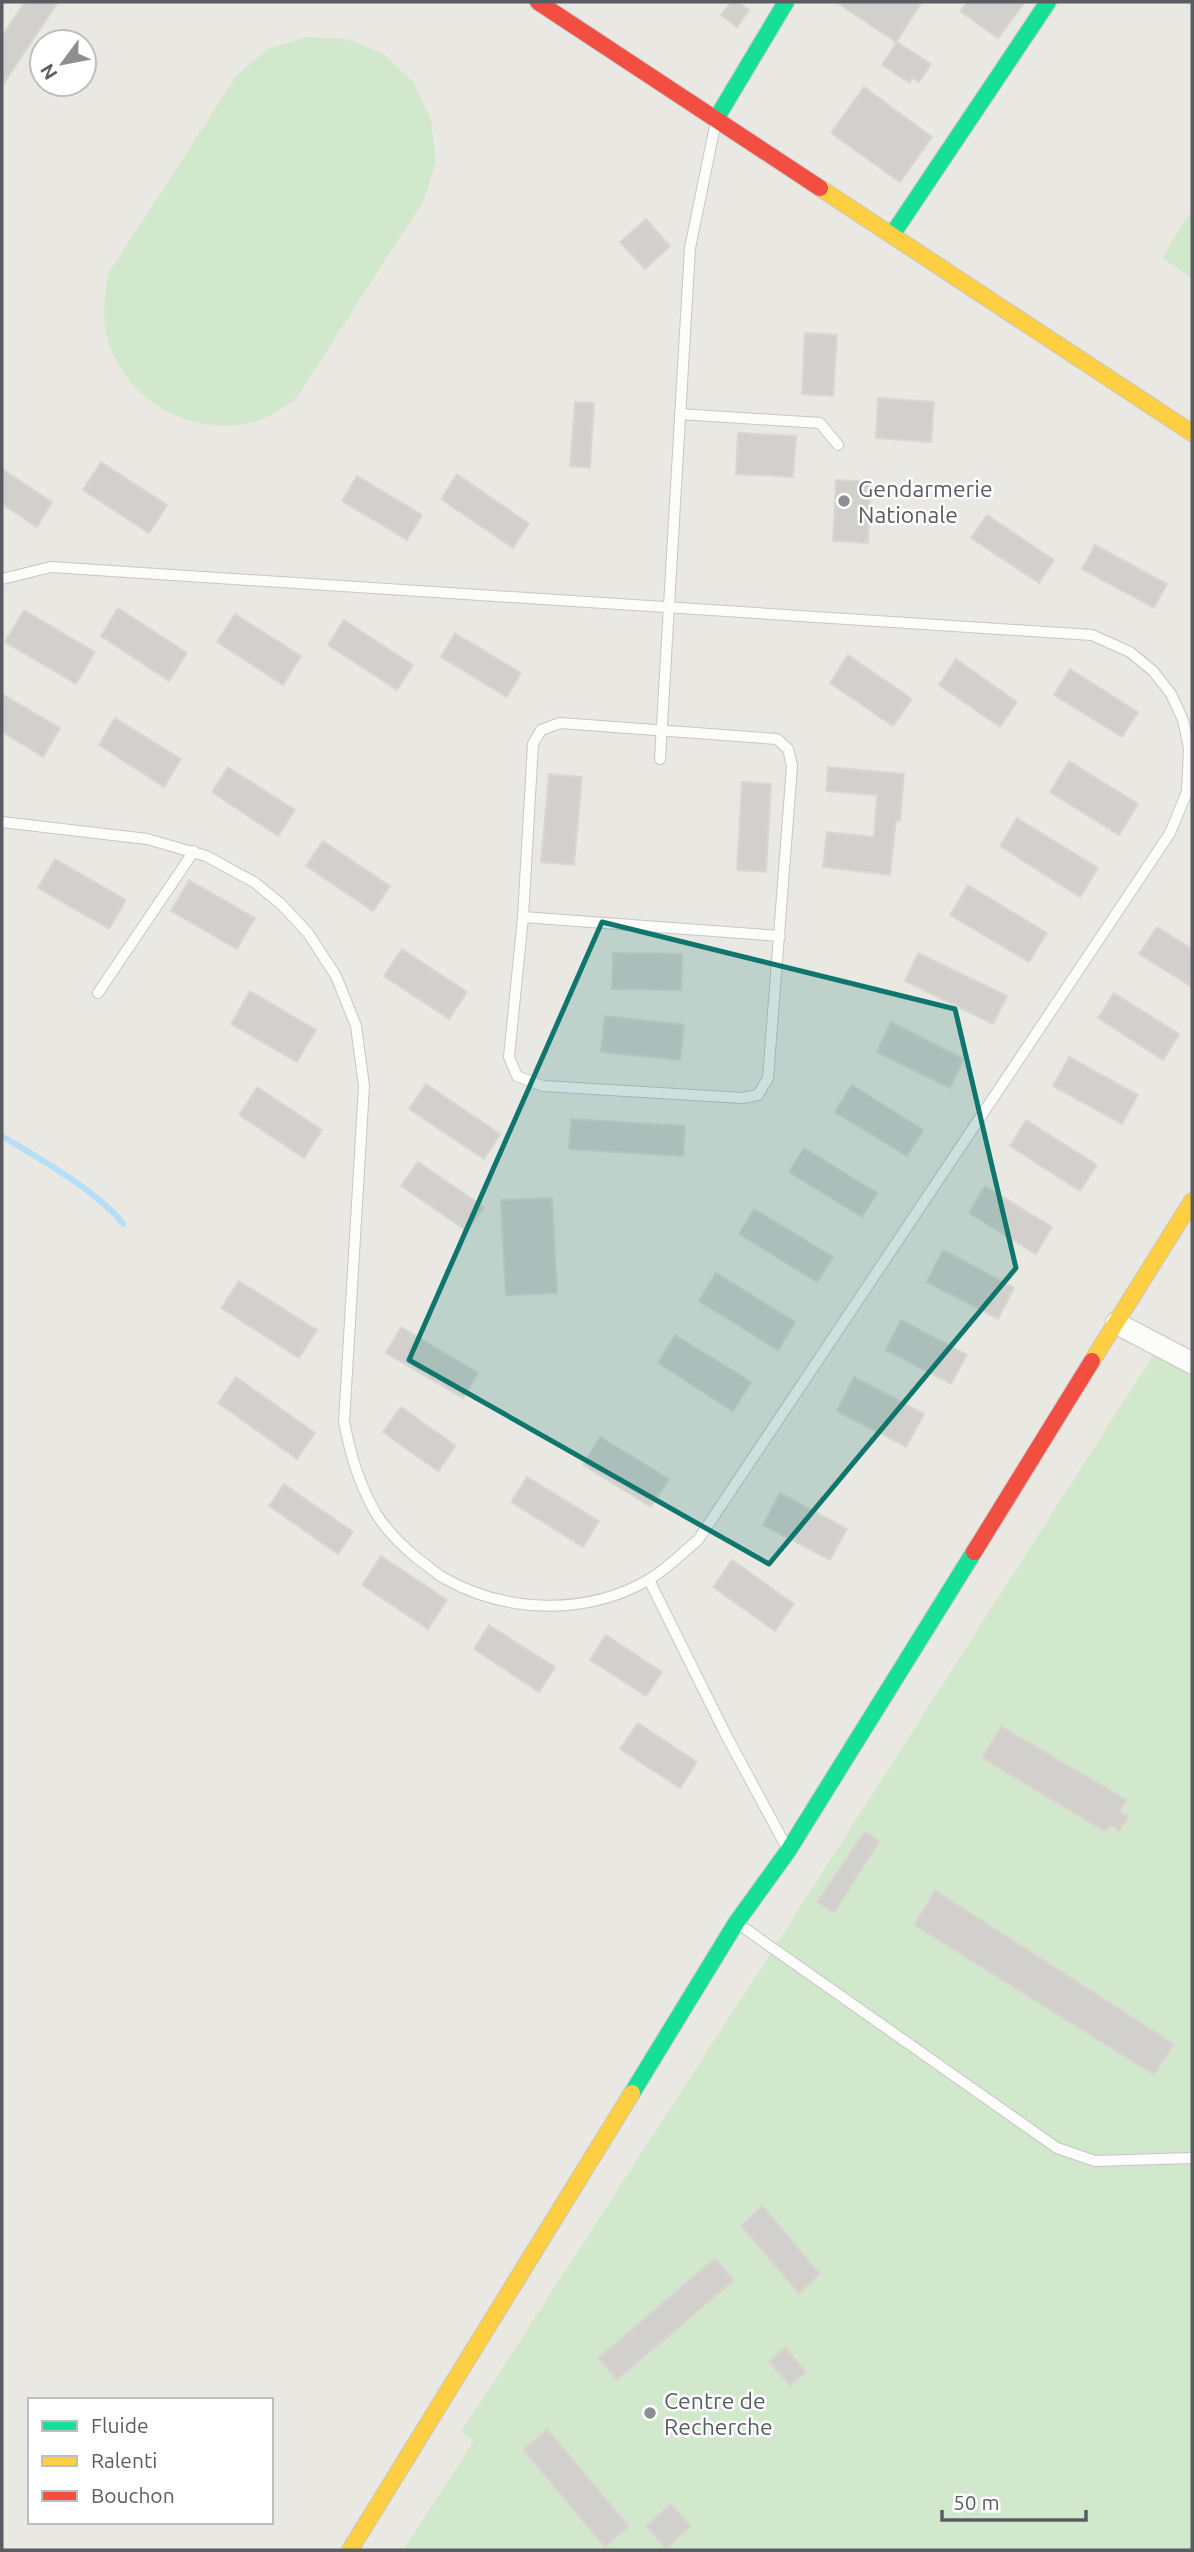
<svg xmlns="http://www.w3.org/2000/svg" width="1194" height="2552" font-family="Ubuntu,sans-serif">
<rect width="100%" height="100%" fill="#eae8e3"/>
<!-- green -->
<g fill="#d1e8cc">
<path d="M 307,37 L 348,39 L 385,55 L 414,83 L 431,120 L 436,162 L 424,200 L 295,400 C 284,406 273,415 262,419 C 201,440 134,408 111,349 C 101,325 104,299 108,274 L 237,75 L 268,49 Z"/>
<path d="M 1192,210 L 1192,278 L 1162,258 Z"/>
<path d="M 1154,1354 L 1192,1375 L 1192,2550 L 403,2550 L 474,2441 L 461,2432 L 783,1934 Z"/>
</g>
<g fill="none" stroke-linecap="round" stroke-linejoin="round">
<!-- stream -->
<path stroke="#b5def7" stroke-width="6" d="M 2,1136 C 37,1157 99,1192 123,1224"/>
</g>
<!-- building -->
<g fill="#d1d0cd" stroke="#dad7d2" stroke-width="2">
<path d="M 25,2 L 58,2 L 2,86 L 2,36 Z"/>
<path d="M 731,2 L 737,2 L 749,10 L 737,27 L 721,15 Z"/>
<path d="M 836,2 L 922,2 L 896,42 Z"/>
<path d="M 967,2 L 1025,2 L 998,38 L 960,11 Z"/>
<path d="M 897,42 L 931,64 L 919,82 L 912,78 L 910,83 L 882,65 Z"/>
<path d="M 864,87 L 932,137 L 900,182 L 831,133 Z"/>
<path d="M 646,219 L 670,246 L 645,269 L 620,242 Z"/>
<path d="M 805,333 L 837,335 L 833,396 L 802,394 Z"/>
<path d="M 878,398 L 934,402 L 931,442 L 876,438 Z"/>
<path d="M 575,402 L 594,403 L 590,468 L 570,466 Z"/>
<path d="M 738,433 L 796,436 L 793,477 L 736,474 Z"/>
<path d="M 101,462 L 167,505 L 149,533 L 83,490 Z"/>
<path d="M 2,469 L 52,502 L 37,527 L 2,504 Z"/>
<path d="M 457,474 L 529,524 L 513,548 L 441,499 Z"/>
<path d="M 357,476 L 422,515 L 407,540 L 342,501 Z"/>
<path d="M 836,480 L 871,482 L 868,543 L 833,541 Z"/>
<path d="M 987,515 L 1054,560 L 1039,583 L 971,538 Z"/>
<path d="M 1095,545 L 1167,584 L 1154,608 L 1082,569 Z"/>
<path d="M 118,608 L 187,653 L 169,681 L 101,636 Z"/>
<path d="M 24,610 L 95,652 L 76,684 L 5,642 Z"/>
<path d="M 235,614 L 301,656 L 283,685 L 217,642 Z"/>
<path d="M 344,620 L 413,665 L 397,690 L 328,645 Z"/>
<path d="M 455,633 L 521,673 L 507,697 L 441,657 Z"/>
<path d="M 848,655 L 912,699 L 893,726 L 830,683 Z"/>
<path d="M 956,659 L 1017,702 L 1000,727 L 939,685 Z"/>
<path d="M 1070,669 L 1138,712 L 1122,737 L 1054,695 Z"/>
<path d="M 2,694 L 60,728 L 43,757 L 2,732 Z"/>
<path d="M 115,718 L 181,759 L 164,787 L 99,745 Z"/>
<path d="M 1069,761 L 1138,804 L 1119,835 L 1050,792 Z"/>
<path d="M 228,767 L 295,810 L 278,836 L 212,792 Z"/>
<path d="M 828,767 L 904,774 L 900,821 L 896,820 L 890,875 L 823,867 L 827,832 L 874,837 L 877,795 L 826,791 Z"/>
<path d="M 549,774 L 582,777 L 574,865 L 541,862 Z"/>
<path d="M 742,782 L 771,784 L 766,872 L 737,870 Z"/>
<path d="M 1017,818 L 1098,868 L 1080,897 L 1000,846 Z"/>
<path d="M 323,841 L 390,886 L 373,911 L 306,866 Z"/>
<path d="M 55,859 L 126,900 L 109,929 L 38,888 Z"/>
<path d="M 189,880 L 255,918 L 237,949 L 171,911 Z"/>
<path d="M 968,885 L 1047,933 L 1029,962 L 950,915 Z"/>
<path d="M 1157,927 L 1192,949 L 1192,987 L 1139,954 Z"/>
<path d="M 402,949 L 467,992 L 449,1019 L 384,976 Z"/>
<path d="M 613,953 L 682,954 L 681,990 L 612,989 Z"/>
<path d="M 918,953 L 1007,996 L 993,1024 L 905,981 Z"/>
<path d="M 250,991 L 316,1030 L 297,1062 L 231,1024 Z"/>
<path d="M 1114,993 L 1179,1034 L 1163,1060 L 1098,1018 Z"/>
<path d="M 605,1016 L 684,1025 L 680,1060 L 601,1052 Z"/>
<path d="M 891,1022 L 964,1059 L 950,1088 L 877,1052 Z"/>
<path d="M 1069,1057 L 1138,1095 L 1122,1124 L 1053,1086 Z"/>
<path d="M 426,1084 L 500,1134 L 484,1159 L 409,1109 Z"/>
<path d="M 852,1085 L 923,1130 L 907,1156 L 835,1112 Z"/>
<path d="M 257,1087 L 322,1130 L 304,1158 L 239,1115 Z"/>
<path d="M 571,1119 L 685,1126 L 683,1156 L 569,1149 Z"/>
<path d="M 1026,1120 L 1097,1165 L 1080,1191 L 1010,1146 Z"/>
<path d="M 804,1148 L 877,1193 L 862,1217 L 789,1172 Z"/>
<path d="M 418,1162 L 484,1207 L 467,1231 L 401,1186 Z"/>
<path d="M 985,1186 L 1052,1227 L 1036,1254 L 969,1213 Z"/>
<path d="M 552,1198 L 557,1293 L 506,1295 L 501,1200 Z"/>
<path d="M 754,1209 L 833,1257 L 817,1282 L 739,1234 Z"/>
<path d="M 943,1250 L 1014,1288 L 998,1319 L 927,1282 Z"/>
<path d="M 716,1273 L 795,1322 L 778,1350 L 699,1301 Z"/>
<path d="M 239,1281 L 317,1330 L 299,1358 L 221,1308 Z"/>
<path d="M 901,1320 L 967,1355 L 951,1384 L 886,1350 Z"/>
<path d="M 401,1327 L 478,1373 L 463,1398 L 386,1353 Z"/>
<path d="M 675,1335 L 751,1382 L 733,1411 L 658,1363 Z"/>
<path d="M 236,1377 L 315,1433 L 297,1459 L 218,1403 Z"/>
<path d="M 854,1377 L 924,1414 L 906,1447 L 837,1411 Z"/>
<path d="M 401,1407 L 456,1446 L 438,1471 L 383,1432 Z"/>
<path d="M 600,1437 L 669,1479 L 651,1507 L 583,1465 Z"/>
<path d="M 527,1477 L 599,1521 L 583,1547 L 511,1502 Z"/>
<path d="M 284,1484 L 353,1532 L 338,1554 L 269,1506 Z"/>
<path d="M 780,1493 L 847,1529 L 830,1560 L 763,1525 Z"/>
<path d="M 381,1556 L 447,1600 L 428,1629 L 362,1585 Z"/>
<path d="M 732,1560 L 794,1604 L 775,1631 L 713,1587 Z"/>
<path d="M 489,1625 L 555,1667 L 539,1692 L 474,1649 Z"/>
<path d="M 606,1635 L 662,1672 L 646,1696 L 590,1660 Z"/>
<path d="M 638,1723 L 697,1762 L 680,1788 L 620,1749 Z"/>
<path d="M 1001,1726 L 1127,1800 L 1120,1812 L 1129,1817 L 1119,1831 L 1111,1826 L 1104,1831 L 982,1758 Z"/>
<path d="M 865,1831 L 880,1841 L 834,1913 L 817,1902 Z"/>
<path d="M 935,1890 L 1174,2044 L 1154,2075 L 914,1925 Z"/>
<path d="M 762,2205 L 820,2274 L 799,2294 L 741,2226 Z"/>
<path d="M 715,2258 L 734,2280 L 617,2380 L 598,2358 Z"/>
<path d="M 785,2347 L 806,2372 L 790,2386 L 769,2362 Z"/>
<path d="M 547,2429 L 629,2526 L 605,2547 L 523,2450 Z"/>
<path d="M 671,2504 L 691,2526 L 666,2549 L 646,2526 Z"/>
</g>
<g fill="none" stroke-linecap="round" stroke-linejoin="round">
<!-- lane casing -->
<g stroke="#c6c6c6" stroke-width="12">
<g id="lane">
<path d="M 680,414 L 820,423 L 838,445"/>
<path d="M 2,579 L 51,567 L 1092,635 L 1130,652 L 1153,671 L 1171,694 L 1183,720 L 1189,748 L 1187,792 L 1170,833 L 698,1540 C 682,1553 666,1570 648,1580 C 586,1616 505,1613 444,1578 C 435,1573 427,1565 418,1559 C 402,1546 386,1530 375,1512 C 358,1481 351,1456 344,1422 L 364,1086 L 356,1026 L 336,976 L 308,933 L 281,904 L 254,882 L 206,856 L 147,839 L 2,822"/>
<path d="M 560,723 L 777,739 L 788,749 L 792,766 L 768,1078 L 758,1095 L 743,1098 L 543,1086 L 517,1076 L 509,1057 L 523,917 L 533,744 L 541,730 Z"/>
<path d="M 660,759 L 690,248 L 716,121"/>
<path d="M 523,917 L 780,936"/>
<path d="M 98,993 L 194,851"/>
<path d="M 649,1580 L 726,1735 L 787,1848"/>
<path d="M 737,1923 L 1057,2148 L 1095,2161 L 1192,2158"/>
</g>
</g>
<!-- street casing -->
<g stroke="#c6c6c6" stroke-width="23">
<path id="street" d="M 1116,1323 L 1192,1363"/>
</g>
<!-- fast casing -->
<g stroke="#c6c6c5" stroke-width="18">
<g id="fast">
<path d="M 716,119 L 786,2"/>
<path d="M 892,235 L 1048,2"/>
<path d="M 632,2093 L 736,1923 L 788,1851 L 974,1552"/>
</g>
</g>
<!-- slow casing -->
<g stroke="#c6c6c5" stroke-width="18">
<g id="slow">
<path d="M 820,188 L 1192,433"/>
<path d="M 1092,1361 L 1192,1201"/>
<path d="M 350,2550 L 632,2093"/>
</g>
</g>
<!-- jam casing -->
<g stroke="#c6c6c5" stroke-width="18">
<g id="jam">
<path d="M 538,2 L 820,188"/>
<path d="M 974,1552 L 1092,1361"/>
</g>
</g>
<!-- lane -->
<use href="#lane" stroke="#fcfcfb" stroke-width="10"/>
<!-- street -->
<use href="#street" stroke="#fcfcfb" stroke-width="21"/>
<!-- fast -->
<use href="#fast" stroke="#16e098" stroke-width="16"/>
<!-- slow -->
<use href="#slow" stroke="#ffcf43" stroke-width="16"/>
<!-- jam -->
<use href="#jam" stroke="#f24e42" stroke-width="16"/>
</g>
<!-- marked area -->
<path fill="#0f766e" fill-opacity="0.2" stroke="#0f766e" stroke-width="5" stroke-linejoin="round" d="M 602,922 L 955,1009 L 1016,1268 L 769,1564 L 409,1360 Z"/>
<!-- markers -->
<g fill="#8c8e8f" stroke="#fff" stroke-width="2.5">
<circle cx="844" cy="501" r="7"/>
<circle cx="650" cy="2413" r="7"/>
</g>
<g text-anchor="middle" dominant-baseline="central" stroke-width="5" stroke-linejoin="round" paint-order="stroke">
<!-- poi labels -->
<g font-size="23" fill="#595d62" stroke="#fff" text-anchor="start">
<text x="858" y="488">Gendarmerie<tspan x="858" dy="26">Nationale</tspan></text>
<text x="664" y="2400">Centre de<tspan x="664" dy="26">Recherche</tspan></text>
</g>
</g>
<!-- border -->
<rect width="1194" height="2552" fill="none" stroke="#595d62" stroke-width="7"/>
<!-- legend -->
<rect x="28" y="2398" width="245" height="126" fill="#ffffff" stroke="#bdbec0" stroke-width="2"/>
<rect x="42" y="2421" width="35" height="10" fill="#16e098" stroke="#bdbec0" stroke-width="2"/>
<text x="91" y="2433" font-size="21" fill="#595d62">Fluide</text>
<rect x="42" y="2456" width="35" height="10" fill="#ffcf43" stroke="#bdbec0" stroke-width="2"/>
<text x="91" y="2468" font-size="21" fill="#595d62">Ralenti</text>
<rect x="42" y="2491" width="35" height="10" fill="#f24e42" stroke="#bdbec0" stroke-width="2"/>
<text x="91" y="2503" font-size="21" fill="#595d62">Bouchon</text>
<!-- north arrow -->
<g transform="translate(63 63) rotate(238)"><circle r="33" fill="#ffffff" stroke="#bdbec0" stroke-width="2"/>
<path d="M0-5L12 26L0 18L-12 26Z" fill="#8c8e8f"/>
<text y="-10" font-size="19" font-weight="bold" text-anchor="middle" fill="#595d62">N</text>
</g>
<!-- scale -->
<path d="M942 2510v10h144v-10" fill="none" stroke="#595d62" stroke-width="3.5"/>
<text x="953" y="2510" font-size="21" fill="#595d62" stroke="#ffffff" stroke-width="5" paint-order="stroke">50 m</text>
</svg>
